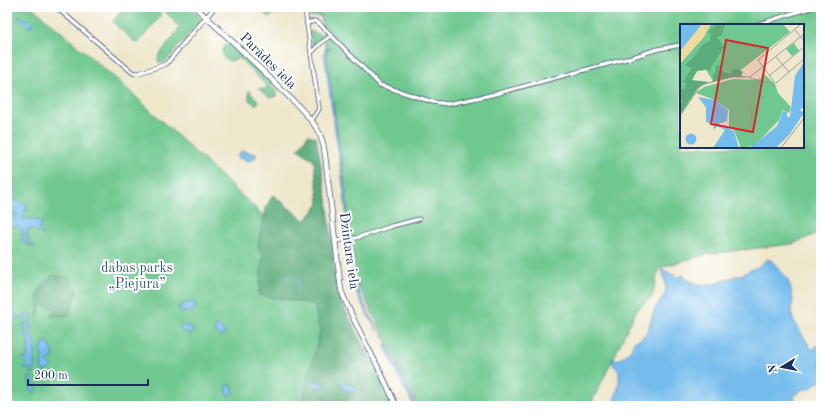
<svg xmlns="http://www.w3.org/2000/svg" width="828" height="413" font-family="'Old Standard TT',serif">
<rect width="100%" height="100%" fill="#fff"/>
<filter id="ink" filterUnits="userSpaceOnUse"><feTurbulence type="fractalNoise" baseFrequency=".025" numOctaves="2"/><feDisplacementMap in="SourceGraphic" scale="8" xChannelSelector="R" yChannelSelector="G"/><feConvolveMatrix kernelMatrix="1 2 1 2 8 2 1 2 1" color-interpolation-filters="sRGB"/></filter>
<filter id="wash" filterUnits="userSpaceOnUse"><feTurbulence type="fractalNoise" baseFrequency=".012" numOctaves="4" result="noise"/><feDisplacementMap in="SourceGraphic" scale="16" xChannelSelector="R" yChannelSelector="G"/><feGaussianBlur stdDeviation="0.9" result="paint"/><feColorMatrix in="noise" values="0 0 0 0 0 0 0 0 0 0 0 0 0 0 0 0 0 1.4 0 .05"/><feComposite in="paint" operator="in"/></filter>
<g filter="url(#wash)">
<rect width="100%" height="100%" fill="#eee7cc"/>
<!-- green -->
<g fill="#6fc88f" stroke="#457c76" fill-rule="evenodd">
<path d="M 7,7 L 32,7 L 122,84 L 298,248 L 388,406 L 7,406 Z"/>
<path d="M 130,7 L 157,7 L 160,11 L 160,17 L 138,43 L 136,43 L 113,22 L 113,21 L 123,9 L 127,11 Z"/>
<path d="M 161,7 L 188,7 L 202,19 L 165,62 L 161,63 L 158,61 L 158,58 L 160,54 L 180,28 Z"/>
<path d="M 256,7 L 278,7 L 270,18 Z"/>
<path d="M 301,7 L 821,7 L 821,226 L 820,227 L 821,232 L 792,244 L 708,254 L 659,268 L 652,297 L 637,309 L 590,406 L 418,406 L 357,282 L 324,37 L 312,47 L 310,31 L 324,36 L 321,16 L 310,17 ZM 681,25 L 803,25 L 803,147 L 681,147 Z"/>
<path d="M 225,45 L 232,45 L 276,89 L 276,96 L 270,98 L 259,89 L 267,89 L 267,86 L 239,58 L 230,61 L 224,58 L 222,51 Z"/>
<path d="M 249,90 L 251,92 L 250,93 L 257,99 L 258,102 L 256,105 L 249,100 Z"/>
</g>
<!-- forest -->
<g fill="#5bac7a" stroke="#3b6e6c">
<path d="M 308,135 L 316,137 L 327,198 L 336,285 L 342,304 L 386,388 L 393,406 L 301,406 L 320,333 L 314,304 L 259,295 L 263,254 L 258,248 L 266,207 L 273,195 L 305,221 L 319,204 L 314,161 L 298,149 Z"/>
<path d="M 53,275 L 69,278 L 77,290 L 69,315 L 50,316 L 55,308 L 41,305 L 38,317 C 36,293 36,293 53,275 Z"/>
</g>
<!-- water -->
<g fill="#74bcec" stroke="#4876a5">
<path d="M 19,15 L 26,20 L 29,18 L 32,23 L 32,26 L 28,27 L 22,20 L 19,18 Z"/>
<path d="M 329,48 L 330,49 L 328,50 L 326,52 L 346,194 L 349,237 L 342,178 L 324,54 L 325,50 Z"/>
<path d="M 242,151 L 256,154 L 256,157 L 252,160 L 246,161 L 242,158 L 240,159 L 237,155 Z"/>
<path d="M 12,185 L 14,185 L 16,188 L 9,194 L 7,198 L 9,201 L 15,201 L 17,200 L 21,203 L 26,204 L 28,210 L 25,210 L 24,219 L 36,219 L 42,223 L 39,231 L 43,234 L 41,235 L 34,229 L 28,229 C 26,236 26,239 31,245 L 34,245 L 35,247 L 31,246 L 21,240 L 23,236 L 23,231 L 17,226 L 7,227 L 7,222 L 12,222 L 15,219 L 17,214 L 13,210 L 12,211 L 7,208 L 7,189 Z"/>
<path d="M 768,259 L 772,261 L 787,278 L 790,286 L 793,300 L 791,311 L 793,320 L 812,350 L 821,341 L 821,382 L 816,383 L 811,389 L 803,389 L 794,396 L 797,406 L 611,406 C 616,399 622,378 618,370 C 616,367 613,366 612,362 L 614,357 L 617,360 C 626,357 631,351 634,342 C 652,334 648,323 656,307 C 659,302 664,298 666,291 C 667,286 664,275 661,271 L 662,269 L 679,278 L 682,275 L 684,276 L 685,279 L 699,284 L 706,285 L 716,284 L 727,279 L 743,274 L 759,266 Z"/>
<path d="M 354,279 L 356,280 C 356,291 373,320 378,331 C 373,327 356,293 354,286 C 353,282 354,283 354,279 Z"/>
<path d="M 193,302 L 195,303 L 196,308 L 193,311 L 181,313 L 181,308 L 178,309 L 180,305 Z"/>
<path d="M 10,306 L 12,307 C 16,315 20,322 28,314 L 33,317 L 30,320 L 30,334 L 34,342 L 35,350 L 34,373 L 31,373 L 31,368 L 25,369 L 25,367 L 28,364 L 22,359 L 27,358 C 27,353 29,351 29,347 C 29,340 24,336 26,330 L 23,323 L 26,324 L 28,322 L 25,319 L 13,318 L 7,319 L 7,309 Z"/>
<path d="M 181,325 L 193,328 L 194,332 L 190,334 L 182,331 L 180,327 Z"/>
<path d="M 218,326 L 225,332 L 221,337 L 214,330 L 215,327 Z"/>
<path d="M 45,342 L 48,342 L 53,351 L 54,356 L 47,361 L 49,364 L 52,365 L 51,368 L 45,372 L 41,368 L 41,362 L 44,359 L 39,351 L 42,348 L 42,345 Z"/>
<path d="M 384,344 L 386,345 L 416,406 L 414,406 L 403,386 Z"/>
<path d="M 31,377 L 36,386 L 35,394 L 30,389 L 31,387 L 28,378 Z"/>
<path d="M 314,381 L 322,383 L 327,386 C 323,388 316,388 312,385 Z"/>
<path d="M 340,383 L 357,386 L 355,392 L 345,390 Z"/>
<path d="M 229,384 L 233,387 L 234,392 L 228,397 L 226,386 Z"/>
</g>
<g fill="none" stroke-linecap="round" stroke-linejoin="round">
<!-- stream -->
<g stroke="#74bcec" stroke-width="1">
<path d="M 279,278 L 290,278"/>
<path d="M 294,278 L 298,279 L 298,293"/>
</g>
</g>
</g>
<g filter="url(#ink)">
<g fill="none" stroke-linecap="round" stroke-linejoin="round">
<!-- street casing -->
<g stroke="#3b4b6e" stroke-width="5">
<g id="street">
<path d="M 56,7 L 133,73 L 139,73 L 166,64 L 215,7"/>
<path d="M 306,7 L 306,17 L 319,109 L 311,121"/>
<path d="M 307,23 L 315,21 L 320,24 L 380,85 L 433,102 L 448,104 L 491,95 L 626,59 L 658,49 L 681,45"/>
<path d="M 756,25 L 813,7"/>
<path d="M 312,52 L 321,43 L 331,36"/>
<path d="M 335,241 L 356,238 L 392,226 L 419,219"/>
</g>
</g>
<!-- secondary casing -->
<g stroke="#3b4b6e" stroke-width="6">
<path id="secondary" d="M 195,7 C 224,33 252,60 280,88 C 292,100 308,114 317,129 C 322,137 324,146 325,155 L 341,290 C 356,330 380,366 396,406"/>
</g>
<!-- street -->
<use href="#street" stroke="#fff" stroke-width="3.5"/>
<!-- secondary -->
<use href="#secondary" stroke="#fff" stroke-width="4.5"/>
</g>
</g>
<g text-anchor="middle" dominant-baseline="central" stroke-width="4" stroke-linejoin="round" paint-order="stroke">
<!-- street labels -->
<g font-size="14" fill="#1b2f5e" stroke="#fff">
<text transform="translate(268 61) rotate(45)">Parādes iela</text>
<text transform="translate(349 251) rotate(82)">Dzintara iela</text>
</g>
<!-- park labels -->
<g font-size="14" fill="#345d6d" stroke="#fff">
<text x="137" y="268">dabas parks<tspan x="137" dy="16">„Piejūra”</tspan></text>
</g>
</g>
<!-- overview -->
<g transform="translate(680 24)">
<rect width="124" height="124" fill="#eee7cc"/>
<path d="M 22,0 L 103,0 L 110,8 L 57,49 L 33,57 L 26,46 L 17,47 L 12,57 L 23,59 L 16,64 L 0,89 L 0,27 ZM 114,19 L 119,27 L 112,32 L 106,25 ZM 83,49 L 95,60 L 98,69 L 110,82 L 111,85 L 109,89 L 103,86 L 99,96 L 74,122 L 61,124 L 54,106 L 49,103 L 49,86 L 35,76 L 16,69 L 24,63 L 53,55 L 80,56 Z" fill="#6fc88f"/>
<path d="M 32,0 L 45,0 L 42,11 L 37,13 L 44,23 L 30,45 L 31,48 L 27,45 L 17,47 L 11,56 L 29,58 L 18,64 L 0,91 L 0,81 L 4,75 L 0,77 L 0,64 L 4,66 L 6,59 L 3,58 L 12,44 L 5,41 L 13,34 L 23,20 L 30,17 L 31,7 L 28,10 L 28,8 L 36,1 ZM 41,41 L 39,46 L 51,50 L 53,45 L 58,45 L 63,48 L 61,52 L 68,53 L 53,53 L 31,58 L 34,55 L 32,51 L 35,49 L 36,42 Z" fill="#5bac7a"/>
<path d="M 22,0 L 31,0 L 24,13 L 0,40 L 0,27 Z" fill="#eeda9e"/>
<path d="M 0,0 L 22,0 L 0,27 ZM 124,38 L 124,82 L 120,86 L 122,88 L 124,85 L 124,89 L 109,111 L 96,124 L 70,124 L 97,102 L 103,87 L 107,88 L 107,93 L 110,93 L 115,52 ZM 18,73 L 35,76 L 48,86 L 47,97 L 38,100 L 54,107 L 59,124 L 33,124 L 45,106 L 37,102 L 34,106 L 33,97 L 31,100 L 26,98 L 26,83 ZM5.5 115a5.5 5.5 0 1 1 11 0a5.5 5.5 0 1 1-11 0Z" fill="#74bcec"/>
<path fill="none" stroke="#9a9da0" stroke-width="1" d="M 115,6 L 124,17M 96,33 L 109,48M 89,52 L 124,23M 70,54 L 94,60M 95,59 L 78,36 L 121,0M 96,59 L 124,35M 0,92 L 21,61 L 52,53 L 70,53 L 124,10M 74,118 L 69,67 L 80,54M 101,124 L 124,94"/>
<path fill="#d62828" fill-opacity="0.15" stroke="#d62828" stroke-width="2" d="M 46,16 L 88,24 L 73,108 L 31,100 Z"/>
<rect width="124" height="124" fill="none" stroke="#1b2f5e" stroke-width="2"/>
</g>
<!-- margin -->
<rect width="828" height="413" fill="none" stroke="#fff" stroke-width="24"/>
<!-- north arrow -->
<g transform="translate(782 367) rotate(260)" stroke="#ffffff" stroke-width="3" paint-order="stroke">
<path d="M0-3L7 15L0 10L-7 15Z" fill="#1b2f5e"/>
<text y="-6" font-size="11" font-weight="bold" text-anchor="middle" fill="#1b2f5e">N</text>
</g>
<!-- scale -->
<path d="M28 379v6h120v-6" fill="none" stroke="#1b2f5e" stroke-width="2"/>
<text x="34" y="379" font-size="12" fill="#1b2f5e" stroke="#ffffff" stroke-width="3" paint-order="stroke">200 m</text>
</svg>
